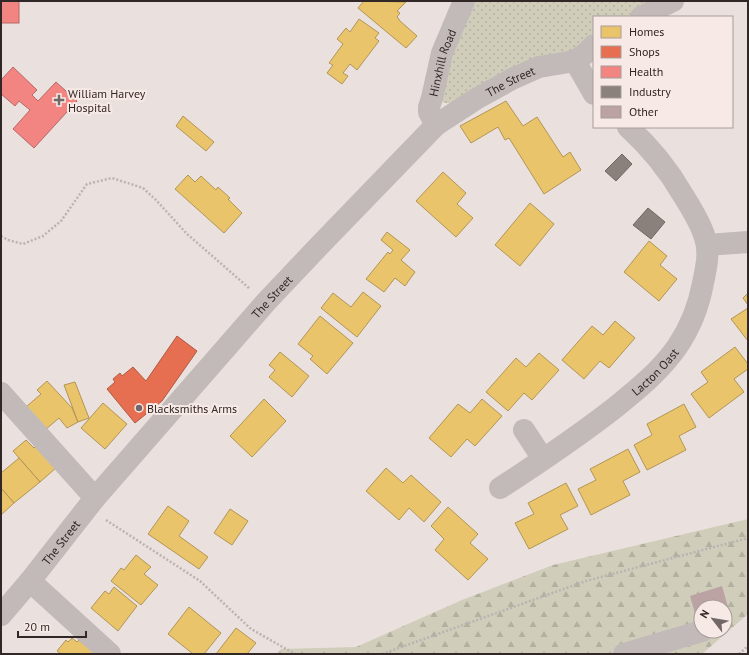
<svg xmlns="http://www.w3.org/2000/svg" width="749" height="655" font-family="'PT Sans',sans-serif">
<defs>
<pattern id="grass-dots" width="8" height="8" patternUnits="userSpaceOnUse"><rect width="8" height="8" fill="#d0cdba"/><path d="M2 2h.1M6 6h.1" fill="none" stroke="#b3b0a0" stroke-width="1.8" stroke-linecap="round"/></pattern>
<pattern id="forest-firs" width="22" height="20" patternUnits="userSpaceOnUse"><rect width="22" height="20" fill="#d0cdba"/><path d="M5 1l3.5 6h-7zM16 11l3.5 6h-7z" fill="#b3b0a0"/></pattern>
</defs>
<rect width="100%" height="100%" fill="#eae1de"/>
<!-- grass -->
<path fill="url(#grass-dots)" d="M 472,1 L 658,1 L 626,17 L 594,17 L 594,33 L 588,36 L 567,61 L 452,103 L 444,103 L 438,97 L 438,87 Z"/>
<!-- forest -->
<path fill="url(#forest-firs)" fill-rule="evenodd" d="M 748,519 L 748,614 L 702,654 L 276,654 L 281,649 L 356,647 L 462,600 L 553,565 ZM 701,607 L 725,607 L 725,631 L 701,631 Z"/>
<!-- homes -->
<g fill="#e9c46a" stroke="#b29556">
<path d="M 364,1 L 406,2 L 397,11 L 400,13 L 397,17 L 399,19 L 399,20 L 417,36 L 406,48 L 358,8 Z"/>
<path d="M 359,19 L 379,33 L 375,38 L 379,41 L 357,70 L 350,64 L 343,73 L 348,76 L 342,84 L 327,73 L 333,65 L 329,63 L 343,44 L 337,39 L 346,28 L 350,32 Z"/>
<path d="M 506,101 L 523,126 L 537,117 L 563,157 L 570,152 L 581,170 L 544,194 L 509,138 L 505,140 L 498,127 L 471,143 L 460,126 Z"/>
<path d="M 183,116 L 214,142 L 206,151 L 176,126 Z"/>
<path d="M 443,172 L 466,193 L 457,204 L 473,218 L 456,237 L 416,201 Z"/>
<path d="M 188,175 L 195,182 L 201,176 L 216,190 L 218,187 L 230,198 L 228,199 L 242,213 L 224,233 L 175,189 Z"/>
<path d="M 530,203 L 554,224 L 520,266 L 495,245 Z"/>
<path d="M 387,232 L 410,250 L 401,260 L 415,272 L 405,286 L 395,278 L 384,292 L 366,279 L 388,252 L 390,254 L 393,250 L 381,240 Z"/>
<path d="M 649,241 L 667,256 L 660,265 L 677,279 L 659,301 L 624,272 Z"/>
<path d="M 363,292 L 381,306 L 357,337 L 321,308 L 333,293 L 351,307 Z"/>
<path d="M 748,293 L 748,305 L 743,298 Z"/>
<path d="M 748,308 L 748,341 L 731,319 Z"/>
<path d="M 320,316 L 353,343 L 327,374 L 310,359 L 313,356 L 298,344 Z"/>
<path d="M 615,321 L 635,338 L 609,368 L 600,361 L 584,379 L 562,360 L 592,326 L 603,335 Z"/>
<path d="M 735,347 L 748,364 L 748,369 L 734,379 L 744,392 L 709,418 L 691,394 L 708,382 L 701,372 Z"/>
<path d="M 280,352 L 309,376 L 292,397 L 269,377 L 275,370 L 269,365 Z"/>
<path d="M 539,353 L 559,370 L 532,400 L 524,393 L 508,411 L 486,392 L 516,358 L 526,367 Z"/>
<path d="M 47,381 L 72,408 L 78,422 L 67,428 L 59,418 L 45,430 L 26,407 L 41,394 L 37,390 Z"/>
<path d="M 75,382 L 89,418 L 78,422 L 64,385 Z"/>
<path d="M 264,399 L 286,421 L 252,457 L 230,436 Z"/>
<path d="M 482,399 L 502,416 L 475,446 L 467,439 L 451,457 L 429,438 L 458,404 L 470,413 Z"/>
<path d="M 103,403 L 127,424 L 105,449 L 81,428 Z"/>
<path d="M 684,404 L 696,427 L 679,436 L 686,450 L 647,470 L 634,445 L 652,435 L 647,424 Z"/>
<path d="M 26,440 L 34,448 L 37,445 L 57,467 L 40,482 L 13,451 Z"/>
<path d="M 628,449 L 640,472 L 623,481 L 630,495 L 591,515 L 578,489 L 596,480 L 590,469 Z"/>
<path d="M 19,458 L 40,482 L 14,503 L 1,488 L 1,473 Z"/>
<path d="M 386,468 L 403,483 L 411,475 L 441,502 L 424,522 L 409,508 L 399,520 L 366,491 Z"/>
<path d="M 566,483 L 578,506 L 560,515 L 568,529 L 529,549 L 515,523 L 534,514 L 528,503 Z"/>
<path d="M 1,488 L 14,503 L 1,515 Z"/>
<path d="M 168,506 L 189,521 L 179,536 L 208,557 L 199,569 L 148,534 Z"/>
<path d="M 448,507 L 478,534 L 470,543 L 488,559 L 468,580 L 435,550 L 444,539 L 431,526 Z"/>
<path d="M 230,509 L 248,521 L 232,545 L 214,533 Z"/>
<path d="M 136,555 L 151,567 L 144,574 L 158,585 L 141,605 L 111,581 L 121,568 L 124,570 Z"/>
<path d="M 114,587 L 137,606 L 118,631 L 91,608 L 105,591 L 109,594 Z"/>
<path d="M 189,607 L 221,633 L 204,654 L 193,654 L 168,634 Z"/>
<path d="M 236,628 L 256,643 L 247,654 L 216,654 Z"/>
<path d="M 72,638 L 77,642 L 79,640 L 97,654 L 59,654 L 60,653 L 57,651 L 66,640 L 68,642 Z"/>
</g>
<!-- shops -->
<path fill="#e76f51" stroke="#b15944" d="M 177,336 L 197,351 L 162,401 L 135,423 L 107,389 L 115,382 L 113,379 L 120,373 L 122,376 L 133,367 L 146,381 Z"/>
<!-- health -->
<g fill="#f28482" stroke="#b86867">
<rect x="1" y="1" width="18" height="22"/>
<path d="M 13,67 L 37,90 L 32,95 L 38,101 L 56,82 L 77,101 L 34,148 L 13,129 L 30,110 L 19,101 L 15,106 L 1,94 L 1,80 Z"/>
</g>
<!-- industry -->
<g fill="#8a817c" stroke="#706662">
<path d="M 622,154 L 632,164 L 616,181 L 605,171 Z"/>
<path d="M 648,208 L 665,222 L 651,239 L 633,225 Z"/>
</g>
<!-- building -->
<path fill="#bca3a3" d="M 722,586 L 728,607 L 725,608 L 725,607 L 701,607 L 701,615 L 696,617 L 690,596 Z"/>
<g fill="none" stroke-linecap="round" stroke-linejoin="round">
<!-- path -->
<g stroke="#bbb2b1" stroke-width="2.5" stroke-dasharray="2 2" stroke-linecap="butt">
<path d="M 1,236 L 8,240 L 23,244 L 43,236 L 61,221 L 87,184 L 112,178 L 143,188 L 156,200 L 187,234 L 249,288"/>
<path d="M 106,520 L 200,581 L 251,629 L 295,654"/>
<path d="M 382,654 L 586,581 L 748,538"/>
<path d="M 739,654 L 748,646"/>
</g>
<!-- minor -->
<g stroke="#c2bab8" stroke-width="22">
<path d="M 641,17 L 673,1"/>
<path d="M 575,61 L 594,94"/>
<path id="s1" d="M 436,125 L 429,112 L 429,107 L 432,98 L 442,53 L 464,1"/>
<path d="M 707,245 L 748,242"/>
<path d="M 1,393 L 95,498"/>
<path d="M 524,430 L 543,459"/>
<path id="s2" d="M 500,488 C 540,462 579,436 617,406 C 639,388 661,370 677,347 C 690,328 699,305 703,283 C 706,269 710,252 705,238 C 701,223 691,208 683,195 C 668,169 650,147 628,127"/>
<path d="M 30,581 L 110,654"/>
<path id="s3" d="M 1,615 L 30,581 L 95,498 L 266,302 L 319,246 L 436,125 L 476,99 L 512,79 L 539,67 L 575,61 L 586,53 L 594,45"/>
<path d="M 624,654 L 702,631"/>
</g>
</g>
<!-- markers -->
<g fill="#726867" stroke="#f7eae6" stroke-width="1.5">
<path d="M57 94h4v4h4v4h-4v4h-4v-4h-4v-4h4z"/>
<circle cx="139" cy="408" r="4"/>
</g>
<g text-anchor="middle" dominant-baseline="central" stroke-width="4" stroke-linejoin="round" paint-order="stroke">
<!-- street labels -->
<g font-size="12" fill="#322727" stroke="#f7eae6">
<text stroke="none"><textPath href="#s1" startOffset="66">Hinxhill Road</textPath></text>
<text stroke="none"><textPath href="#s3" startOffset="742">The Street</textPath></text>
<text stroke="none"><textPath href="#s3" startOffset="418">The Street</textPath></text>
<text stroke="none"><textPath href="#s2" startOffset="194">Lacton Oast</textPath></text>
<text stroke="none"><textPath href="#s3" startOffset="94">The Street</textPath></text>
</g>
<!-- poi labels -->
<g font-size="12" fill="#322727" stroke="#f7eae6" text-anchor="start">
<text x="68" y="93">William Harvey<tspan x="68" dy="14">Hospital</tspan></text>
<text x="147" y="408">Blacksmiths Arms</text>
</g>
</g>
<!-- border -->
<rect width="749" height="655" fill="none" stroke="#322727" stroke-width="4"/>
<!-- legend -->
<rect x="593" y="16" width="140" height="112" fill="#f7eae6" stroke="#a89c9a"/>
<rect x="601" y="26" width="20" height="12" fill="#e9c46a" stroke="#a89c9a"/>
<text x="629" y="36" font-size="12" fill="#322727">Homes</text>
<rect x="601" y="46" width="20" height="12" fill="#e76f51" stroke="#a89c9a"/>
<text x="629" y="56" font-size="12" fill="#322727">Shops</text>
<rect x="601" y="66" width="20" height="12" fill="#f28482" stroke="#a89c9a"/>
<text x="629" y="76" font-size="12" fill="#322727">Health</text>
<rect x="601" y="86" width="20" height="12" fill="#8a817c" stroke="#a89c9a"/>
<text x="629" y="96" font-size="12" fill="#322727">Industry</text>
<rect x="601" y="106" width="20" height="12" fill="#bca3a3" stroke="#a89c9a"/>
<text x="629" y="116" font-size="12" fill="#322727">Other</text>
<!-- north arrow -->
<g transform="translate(713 619) rotate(301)"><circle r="19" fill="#f7eae6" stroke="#a89c9a"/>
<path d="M0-3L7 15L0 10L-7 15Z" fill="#726867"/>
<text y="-6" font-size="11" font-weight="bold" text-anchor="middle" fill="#322727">N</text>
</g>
<!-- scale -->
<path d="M18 631v6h68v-6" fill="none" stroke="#322727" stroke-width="2"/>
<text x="24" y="631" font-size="12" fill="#322727" stroke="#f7eae6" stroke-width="3" paint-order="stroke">20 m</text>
</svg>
